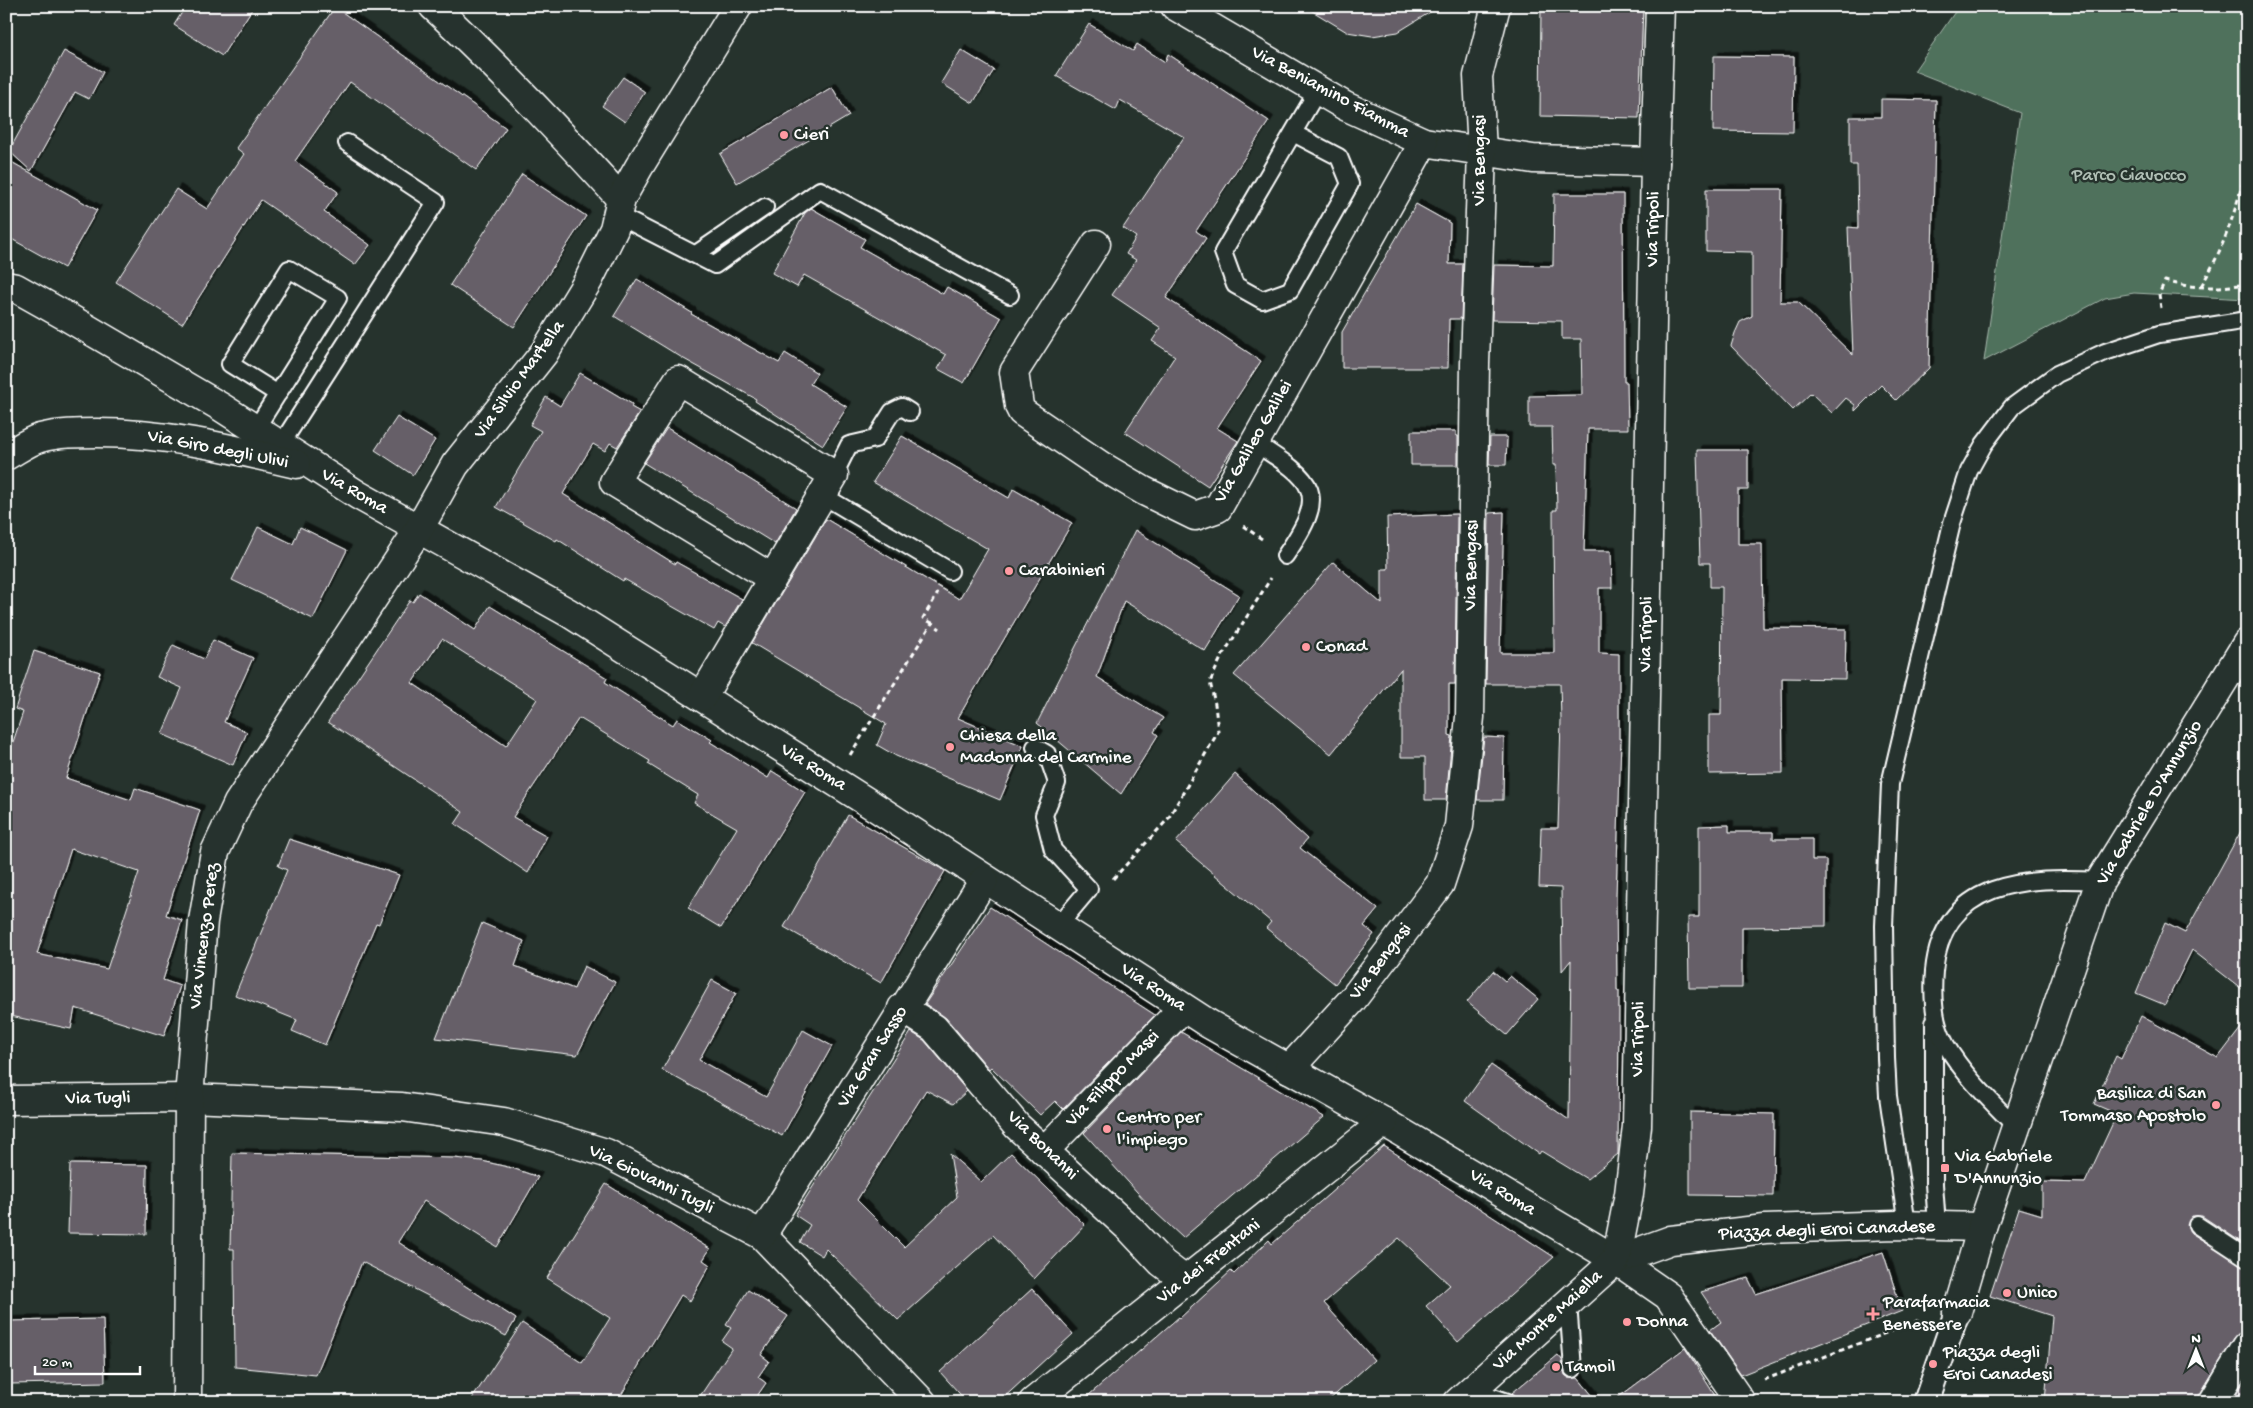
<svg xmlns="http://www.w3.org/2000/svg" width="2253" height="1408" font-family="'Gochi Hand',sans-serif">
<defs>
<filter id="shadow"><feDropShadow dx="4.5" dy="-4.5" stdDeviation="0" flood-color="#0009"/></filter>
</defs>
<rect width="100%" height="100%" fill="#26332d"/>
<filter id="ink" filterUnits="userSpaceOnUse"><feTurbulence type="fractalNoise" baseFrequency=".02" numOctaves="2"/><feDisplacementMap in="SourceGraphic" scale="10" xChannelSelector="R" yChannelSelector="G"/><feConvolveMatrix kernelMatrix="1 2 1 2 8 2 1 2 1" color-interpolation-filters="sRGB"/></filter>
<g filter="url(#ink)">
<!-- green -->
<path fill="#4f715b" stroke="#a7b8ad" d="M 1959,6 L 2247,6 L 2247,299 L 2134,293 L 2105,298 L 1984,361 L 2020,113 L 1914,71 Z"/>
<!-- building -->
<g fill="#665f68" stroke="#fff" fill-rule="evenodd" filter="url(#shadow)">
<path d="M 186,6 L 254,6 L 222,56 L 174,25 Z"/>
<path d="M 1304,6 L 1440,6 L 1398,32 L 1372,36 L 1347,32 Z"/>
<path d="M 1541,6 L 1643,6 L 1639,118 L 1540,116 Z"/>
<path d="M 335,7 L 506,128 L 476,170 L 350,82 L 295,161 L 338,192 L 324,212 L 370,245 L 355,265 L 261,200 L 182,324 L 116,282 L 176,189 L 207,209 L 244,154 L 236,148 Z"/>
<path d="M 1089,24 L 1133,51 L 1137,44 L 1165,62 L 1168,54 L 1269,121 L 1196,231 L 1206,238 L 1166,298 L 1261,361 L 1217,428 L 1238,441 L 1208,486 L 1125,432 L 1175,356 L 1152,341 L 1161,328 L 1112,295 L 1136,260 L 1126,254 L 1136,237 L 1123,228 L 1184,137 L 1120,100 L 1116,110 L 1056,76 Z"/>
<path d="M 961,50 L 994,70 L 973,103 L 941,83 Z"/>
<path d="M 64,51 L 103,72 L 89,99 L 75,92 L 31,171 L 9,151 Z"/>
<path d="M 1714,56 L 1794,57 L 1793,132 L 1713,131 Z"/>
<path d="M 623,77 L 645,92 L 625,122 L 602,106 Z"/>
<path d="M 832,87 L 849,116 L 737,183 L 720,154 Z"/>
<path d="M 1881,99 L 1936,100 L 1929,368 L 1896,400 L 1881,385 L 1855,411 L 1855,405 L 1846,398 L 1832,413 L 1811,393 L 1793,410 L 1731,346 L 1735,333 L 1740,322 L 1752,316 L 1752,252 L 1706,251 L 1706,189 L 1782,189 L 1780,302 L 1798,302 L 1853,355 L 1848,227 L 1858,228 L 1857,165 L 1850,165 L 1850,117 L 1881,117 Z"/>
<path d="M 6,159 L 97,210 L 64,268 L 6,236 Z"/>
<path d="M 522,174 L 586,216 L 514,327 L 450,285 Z"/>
<path d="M 1554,194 L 1623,194 L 1624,382 L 1627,382 L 1628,429 L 1588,429 L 1584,551 L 1611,551 L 1612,588 L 1599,588 L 1599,653 L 1619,654 L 1619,739 L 1621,739 L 1616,896 L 1617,991 L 1619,991 L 1618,1154 L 1587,1179 L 1541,1151 L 1539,1154 L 1465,1101 L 1491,1065 L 1569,1120 L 1571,960 L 1562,971 L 1561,888 L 1539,887 L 1541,828 L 1558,828 L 1561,720 L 1560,684 L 1486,684 L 1489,513 L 1504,512 L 1500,653 L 1554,653 L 1553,510 L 1557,510 L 1556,465 L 1553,465 L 1552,427 L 1529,427 L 1529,396 L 1582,395 L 1581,339 L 1562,339 L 1562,321 L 1492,320 L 1494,265 L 1553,266 Z"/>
<path d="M 1416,204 L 1450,223 L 1449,264 L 1463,264 L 1461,319 L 1449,319 L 1448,368 L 1342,368 L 1342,332 Z"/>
<path d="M 811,208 L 865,239 L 860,247 L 943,294 L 947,287 L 1001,318 L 964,383 L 938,369 L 946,355 L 804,275 L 797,287 L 772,273 L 805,213 Z"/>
<path d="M 637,279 L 692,313 L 691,314 L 779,363 L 785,353 L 817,373 L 810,384 L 847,407 L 823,445 L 755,401 L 756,399 L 684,359 L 614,316 Z"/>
<path d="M 580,373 L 632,404 L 631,407 L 640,412 L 617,447 L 610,443 L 605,451 L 593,444 L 563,494 L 675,564 L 676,562 L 742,599 L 725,627 L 718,623 L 714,630 L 624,579 L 623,581 L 557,539 L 556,541 L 496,507 L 541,431 L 530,425 L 546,397 L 560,406 Z"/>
<path d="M 397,417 L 435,440 L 413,475 L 375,450 Z"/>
<path d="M 667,428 L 796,508 L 775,544 L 644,463 Z"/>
<path d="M 1411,431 L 1456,431 L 1456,436 L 1458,436 L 1458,465 L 1411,465 Z"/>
<path d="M 902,436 L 1009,498 L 1013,489 L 1072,523 L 958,718 L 1023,746 L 1000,800 L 896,756 L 877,745 L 886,724 L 752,643 L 826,519 L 959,599 L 988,549 L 873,482 Z"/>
<path d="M 1490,437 L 1507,437 L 1506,465 L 1489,465 Z"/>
<path d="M 1697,450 L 1748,450 L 1748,490 L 1738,490 L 1738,544 L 1762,544 L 1763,628 L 1846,629 L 1845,679 L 1782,678 L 1783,773 L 1709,774 L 1709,715 L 1721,715 L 1722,587 L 1710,587 L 1710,563 L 1700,563 Z"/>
<path d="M 1457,514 L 1455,684 L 1449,684 L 1449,735 L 1452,736 L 1446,800 L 1425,800 L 1425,757 L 1401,757 L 1401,669 L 1331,754 L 1234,675 L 1333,562 L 1382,604 L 1382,569 L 1388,569 L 1387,517 Z"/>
<path d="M 258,527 L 293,544 L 300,527 L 347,550 L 313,619 L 232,580 Z"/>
<path d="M 1135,530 L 1239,595 L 1205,651 L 1124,601 L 1097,677 L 1163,718 L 1154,732 L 1158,735 L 1121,794 L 1037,723 Z"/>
<path d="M 419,593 L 475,630 L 490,606 L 607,678 L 605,682 L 673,725 L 677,719 L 712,740 L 710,742 L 768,778 L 772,771 L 805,792 L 721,928 L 688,908 L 737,828 L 694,803 L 698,795 L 648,764 L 650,761 L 579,718 L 513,817 L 547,836 L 528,873 L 455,824 L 463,812 L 328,722 L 410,600 L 413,602 ZM 442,639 L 537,699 L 506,746 L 412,683 Z"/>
<path d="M 213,640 L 253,658 L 224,722 L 247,732 L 233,765 L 162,734 L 182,688 L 157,677 L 173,645 L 204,659 Z"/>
<path d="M 34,651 L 100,672 L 66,778 L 131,800 L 135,788 L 200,810 L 166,915 L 182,920 L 163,980 L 180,986 L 164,1036 L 75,1008 L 71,1029 L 6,1015 L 6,763 L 23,712 L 15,709 ZM 71,849 L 139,872 L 107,969 L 37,954 Z"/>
<path d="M 1484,737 L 1504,738 L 1503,800 L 1477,800 Z"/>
<path d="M 1235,774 L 1307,839 L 1300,848 L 1378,909 L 1364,926 L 1374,934 L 1335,984 L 1266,928 L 1271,922 L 1176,842 Z"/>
<path d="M 848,815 L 945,871 L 881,983 L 784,927 Z"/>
<path d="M 2247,820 L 2247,993 L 2192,950 L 2165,1005 L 2136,993 L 2165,923 L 2185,933 Z"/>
<path d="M 1729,825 L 1729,832 L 1773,832 L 1773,839 L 1812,839 L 1812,860 L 1826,860 L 1826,926 L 1742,927 L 1742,988 L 1689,988 L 1688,917 L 1699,917 L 1699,826 Z"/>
<path d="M 289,839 L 399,875 L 379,924 L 376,923 L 325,1045 L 292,1031 L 297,1020 L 235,995 L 287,870 L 278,866 Z"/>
<path d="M 990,907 L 1155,1015 L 1063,1109 L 1055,1101 L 1040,1115 L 991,1067 L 989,1069 L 946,1018 L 925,1004 Z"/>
<path d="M 482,923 L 524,941 L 515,966 L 574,989 L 584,966 L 615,982 L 577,1055 L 436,1038 Z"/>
<path d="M 1493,971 L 1505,981 L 1510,976 L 1538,999 L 1507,1035 L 1467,1002 Z"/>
<path d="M 712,980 L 736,993 L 699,1060 L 766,1097 L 803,1030 L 832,1046 L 782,1136 L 662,1070 Z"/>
<path d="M 2141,1016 L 2218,1058 L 2247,1020 L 2247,1246 L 2202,1216 L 2192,1216 L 2187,1225 L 2191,1233 L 2247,1268 L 2247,1330 L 2239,1333 L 2234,1338 L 2200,1394 L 2197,1402 L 2045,1402 L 2052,1316 L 1990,1296 L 2019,1208 L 2042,1215 L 2042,1182 L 2085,1183 L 2117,1114 L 2094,1104 L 2116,1056 L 2121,1059 Z"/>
<path d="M 911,1032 L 924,1040 L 967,1091 L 953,1104 L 926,1090 L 857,1200 L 904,1247 L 957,1197 L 950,1154 L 981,1182 L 1011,1153 L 1085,1225 L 1034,1279 L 993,1235 L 898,1320 L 826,1249 L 822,1256 L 800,1242 L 810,1225 L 795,1215 Z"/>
<path d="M 1181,1032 L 1324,1117 L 1183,1238 L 1155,1212 L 1084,1133 Z"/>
<path d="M 1690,1112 L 1774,1114 L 1773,1196 L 1690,1195 Z"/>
<path d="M 1384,1146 L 1554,1257 L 1458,1342 L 1426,1306 L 1450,1285 L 1399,1238 L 1324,1303 L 1374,1360 L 1327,1402 L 1081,1402 L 1179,1317 L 1180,1318 L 1231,1271 L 1234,1274 L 1269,1240 L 1272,1244 Z"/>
<path d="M 232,1153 L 454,1158 L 482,1161 L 512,1168 L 538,1177 L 497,1247 L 424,1201 L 398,1242 L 516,1319 L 506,1336 L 362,1262 L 316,1375 L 235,1367 L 234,1249 L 230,1249 Z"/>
<path d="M 70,1164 L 147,1165 L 146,1234 L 68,1233 Z"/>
<path d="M 606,1184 L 710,1249 L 703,1260 L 710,1265 L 690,1301 L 681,1295 L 617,1402 L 470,1402 L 522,1323 L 582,1363 L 610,1318 L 547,1278 Z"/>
<path d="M 1883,1252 L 1902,1311 L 1741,1375 L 1710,1330 L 1721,1322 L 1701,1292 L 1748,1278 L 1756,1294 Z"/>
<path d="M 1032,1289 L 1073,1334 L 999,1402 L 967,1402 L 940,1372 Z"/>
<path d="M 748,1290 L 788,1316 L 761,1355 L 769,1361 L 758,1377 L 766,1383 L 753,1402 L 696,1402 L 732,1348 L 722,1341 L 731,1328 L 726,1325 Z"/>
<path d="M 103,1319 L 105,1382 L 11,1384 L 9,1321 Z"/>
<path d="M 1685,1348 L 1719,1402 L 1612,1402 Z"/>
<path d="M 1558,1355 L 1562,1360 L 1565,1375 L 1569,1378 L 1578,1378 L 1598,1402 L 1518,1402 L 1516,1396 L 1512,1393 Z"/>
<path d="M 2247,1377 L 2247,1402 L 2231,1402 Z"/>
</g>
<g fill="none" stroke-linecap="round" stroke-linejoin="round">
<!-- service casing -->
<g stroke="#fff" stroke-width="20">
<g id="service">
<path d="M 1293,133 L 1339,157 L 1350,184 L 1290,290 L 1262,300 L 1235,285 L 1223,252 L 1318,90"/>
<path d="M 617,215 L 715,265 L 820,190 L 1010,295"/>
<path d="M 696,254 L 765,207"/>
<path d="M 255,430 L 338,298 L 289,269 L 230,364 L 278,394"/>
<path d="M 1255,443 C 1316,482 1329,492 1285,556"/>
<path d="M 280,446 L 436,202 L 347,143"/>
<path d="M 834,475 L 849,445 L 875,439 L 892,412 L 902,407 L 910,412"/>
<path d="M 822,495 L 950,571"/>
<path d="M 1035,747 L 1047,754 L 1057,783 L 1044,815 L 1053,850 L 1089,889 L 1057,927"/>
<path d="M 1934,1023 L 1934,1184 L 1937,1225"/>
<path d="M 2017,1128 C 1992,1102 1964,1076 1946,1045 C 1933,1023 1932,996 1934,971 C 1943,879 2027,877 2100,881"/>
<path d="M 1907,1225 L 1888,1096 L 1886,1058 L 1884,926 L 1890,784 L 1952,523 L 1969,471 L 1984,444 L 2012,407 L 2057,374 L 2105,352 L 2159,334 L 2247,320"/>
<path d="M 2197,1225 L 2247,1258"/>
<path d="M 1568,1303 L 1573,1369"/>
<path d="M 1472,1390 L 1508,1402"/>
</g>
</g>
<!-- pedestrian casing -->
<g stroke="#fff" stroke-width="28">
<path id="pedestrian" d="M 1926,1402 L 1957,1312"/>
</g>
<!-- minor casing -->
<g stroke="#fff" stroke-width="31">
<g id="minor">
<path d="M 433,6 C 499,67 560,132 621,199"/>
<path d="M 1175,6 L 1345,106 L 1424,142 L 1533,159 L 1655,162"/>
<path d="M 1096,244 L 1014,372 L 1019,406 L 1022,412 L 1100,465 L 1144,491 L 1195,516 L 1218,508 L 1424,142"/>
<path d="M 6,286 L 16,288 L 64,315 L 221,407 L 358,495 L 569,613 L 875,807 L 1209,1024 L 1384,1122 L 1616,1260 L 1668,1296 L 1741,1402"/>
<path d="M 6,456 C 17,450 29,441 40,438 C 58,433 78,433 97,433 C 165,433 230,448 296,464"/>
<path d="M 702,697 L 834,475 L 678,380 L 614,482 L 772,578"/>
<path d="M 902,1008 L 934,1028 L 1017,1126 L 1130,1229 L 1161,1262 L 1186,1281"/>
<path d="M 1289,1069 L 1353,999 L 1440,884 L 1459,826 L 1470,717 L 1475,364 L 1482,151 L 1478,76 L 1496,6"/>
<path d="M 6,1100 L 189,1098 L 402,1107 L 504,1122 L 606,1153 L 762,1235 L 922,1402"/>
<path d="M 1044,1151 L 1183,1008"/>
<path d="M 762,1235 L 984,880"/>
<path d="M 1616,1260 L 1671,1240 L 1765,1229 L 1897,1225 L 1982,1227"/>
<path d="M 1957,1312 L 1982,1227 L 2100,881 L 2247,643"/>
<path d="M 187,1402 L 189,1098 L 203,921 L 215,852 L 238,803 L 419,529 L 455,465 L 544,353 L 588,281 L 614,229 L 621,199 L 639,167 L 738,6"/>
<path d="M 1033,1402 L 1384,1122"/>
<path d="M 2213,1402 L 2247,1346"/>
</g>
</g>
<!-- tertiary casing -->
<g stroke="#fff" stroke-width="31">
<path id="tertiary" d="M 1458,1402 L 1616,1260 L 1629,1194 L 1637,1126 L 1655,162 L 1660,6"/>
</g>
<!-- path -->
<g stroke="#fff" stroke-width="3" stroke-dasharray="5 4" stroke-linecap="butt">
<path d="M 2201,286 C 2224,249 2236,209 2247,167"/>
<path d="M 2161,308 L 2159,294 L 2165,281 C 2191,289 2220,288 2247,284"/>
<path d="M 1243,526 L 1265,541"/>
<path d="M 932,623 L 923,618 L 938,593"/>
<path d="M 850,755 L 932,623 L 940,629"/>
<path d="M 1113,879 L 1168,819 L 1218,732 L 1215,704 L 1210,682 L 1221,658 L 1271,578"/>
<path d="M 1764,1380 L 1922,1319"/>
</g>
<!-- service -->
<use href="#service" stroke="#26332d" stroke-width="16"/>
<!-- pedestrian -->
<use href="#pedestrian" stroke="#26332d" stroke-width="24"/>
<!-- minor -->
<use href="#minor" stroke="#26332d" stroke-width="28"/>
<!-- tertiary -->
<use href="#tertiary" stroke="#26332d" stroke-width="28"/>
</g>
</g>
<!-- markers -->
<g fill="#ff9aa2" stroke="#26332d" stroke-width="2">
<circle cx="784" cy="135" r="5"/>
<circle cx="1009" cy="571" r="5"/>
<circle cx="1306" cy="647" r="5"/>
<circle cx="950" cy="747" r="5"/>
<circle cx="2216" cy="1105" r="5"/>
<circle cx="1107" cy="1129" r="5"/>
<rect x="1940" y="1163" width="10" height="10" rx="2.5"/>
<circle cx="2007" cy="1293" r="5"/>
<path d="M1870.5 1306.5h5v5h5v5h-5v5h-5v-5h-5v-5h5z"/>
<circle cx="1627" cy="1322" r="5"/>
<circle cx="1933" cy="1364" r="5"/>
<circle cx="1556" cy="1367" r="5"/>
</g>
<g text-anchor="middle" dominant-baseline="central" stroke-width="5" stroke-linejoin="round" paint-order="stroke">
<!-- street labels -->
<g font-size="19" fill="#fff" stroke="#26332d">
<text transform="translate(1330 93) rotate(28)">Via Beniamino Fiamma</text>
<text transform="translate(1480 160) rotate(-90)">Via Bengasi</text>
<text transform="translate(1654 229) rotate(-89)">Via Tripoli</text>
<text transform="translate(520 380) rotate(-54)">Via Silvio Martella</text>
<text transform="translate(1254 442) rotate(-60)">Via Galileo Galilei</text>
<text transform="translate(218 450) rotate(11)">Via Giro degli Ulivi</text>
<text transform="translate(354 492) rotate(30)">Via Roma</text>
<text transform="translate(1472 565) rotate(-89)">Via Bengasi</text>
<text transform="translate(1647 634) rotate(-89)">Via Tripoli</text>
<text transform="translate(813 768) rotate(32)">Via Roma</text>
<text transform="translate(2150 803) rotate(-59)">Via Gabriele D'Annunzio</text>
<text transform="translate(205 936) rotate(-83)">Via Vincenzo Perez</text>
<text transform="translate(1381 962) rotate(-53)">Via Bengasi</text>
<text transform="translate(1153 988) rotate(33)">Via Roma</text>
<text transform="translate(1639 1039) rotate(-89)">Via Tripoli</text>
<text transform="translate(873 1057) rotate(-58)">Via Gran Sasso</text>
<text transform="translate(1113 1079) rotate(-46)">Via Filippo Masci</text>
<text transform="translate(98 1099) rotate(-1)">Via Tugli</text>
<text transform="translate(1042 1146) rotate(44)">Via Bonanni</text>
<text transform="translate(651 1180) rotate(26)">Via Giovanni Tugli</text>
<text transform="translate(1502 1193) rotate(31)">Via Roma</text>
<text transform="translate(1827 1231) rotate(-2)">Piazza degli Eroi Canadese</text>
<text transform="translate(1209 1262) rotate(-38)">Via dei Frentani</text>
<text transform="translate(1548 1321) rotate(-42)">Via Monte Maiella</text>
</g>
<!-- poi labels -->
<g font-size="19" fill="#fff" stroke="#26332d" text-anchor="start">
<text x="794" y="135">Cieri</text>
<text x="1019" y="571">Carabinieri</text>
<text x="1316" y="647">Conad</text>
<text x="960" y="736">Chiesa della<tspan x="960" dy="22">Madonna del Carmine</tspan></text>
<text x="2206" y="1094" text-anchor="end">Basilica di San<tspan x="2206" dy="22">Tommaso Apostolo</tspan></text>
<text x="1117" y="1118">Centro per<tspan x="1117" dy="22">l'impiego</tspan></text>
<text x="1955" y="1157">Via Gabriele<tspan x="1955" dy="22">D'Annunzio</tspan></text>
<text x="2017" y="1293">Unico</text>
<text x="1883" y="1303">Parafarmacia<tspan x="1883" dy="22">Benessere</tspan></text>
<text x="1637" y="1322">Donna</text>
<text x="1943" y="1353">Piazza degli<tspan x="1943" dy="22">Eroi Canadesi</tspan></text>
<text x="1566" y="1367">Tamoil</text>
</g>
<!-- park labels -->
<g font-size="19" fill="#b0bfb5" stroke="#26332d">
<text x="2129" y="176">Parco Ciavocco</text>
</g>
</g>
<!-- margin -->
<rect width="2253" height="1408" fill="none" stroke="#26332d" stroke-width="25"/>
<rect x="12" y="12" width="2228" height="1383" fill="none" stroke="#fff" stroke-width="2" filter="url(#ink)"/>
<!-- north arrow -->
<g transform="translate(2196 1350)" stroke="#26332d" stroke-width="4" paint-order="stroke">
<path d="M0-4L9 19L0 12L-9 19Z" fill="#ffffff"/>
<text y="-8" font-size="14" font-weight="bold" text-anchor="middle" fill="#ffffff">N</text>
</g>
<!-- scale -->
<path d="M35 1366v8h105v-8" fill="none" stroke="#ffffff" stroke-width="2.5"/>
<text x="42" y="1366" font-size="15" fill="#ffffff" stroke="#26332d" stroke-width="4" paint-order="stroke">20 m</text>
</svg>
